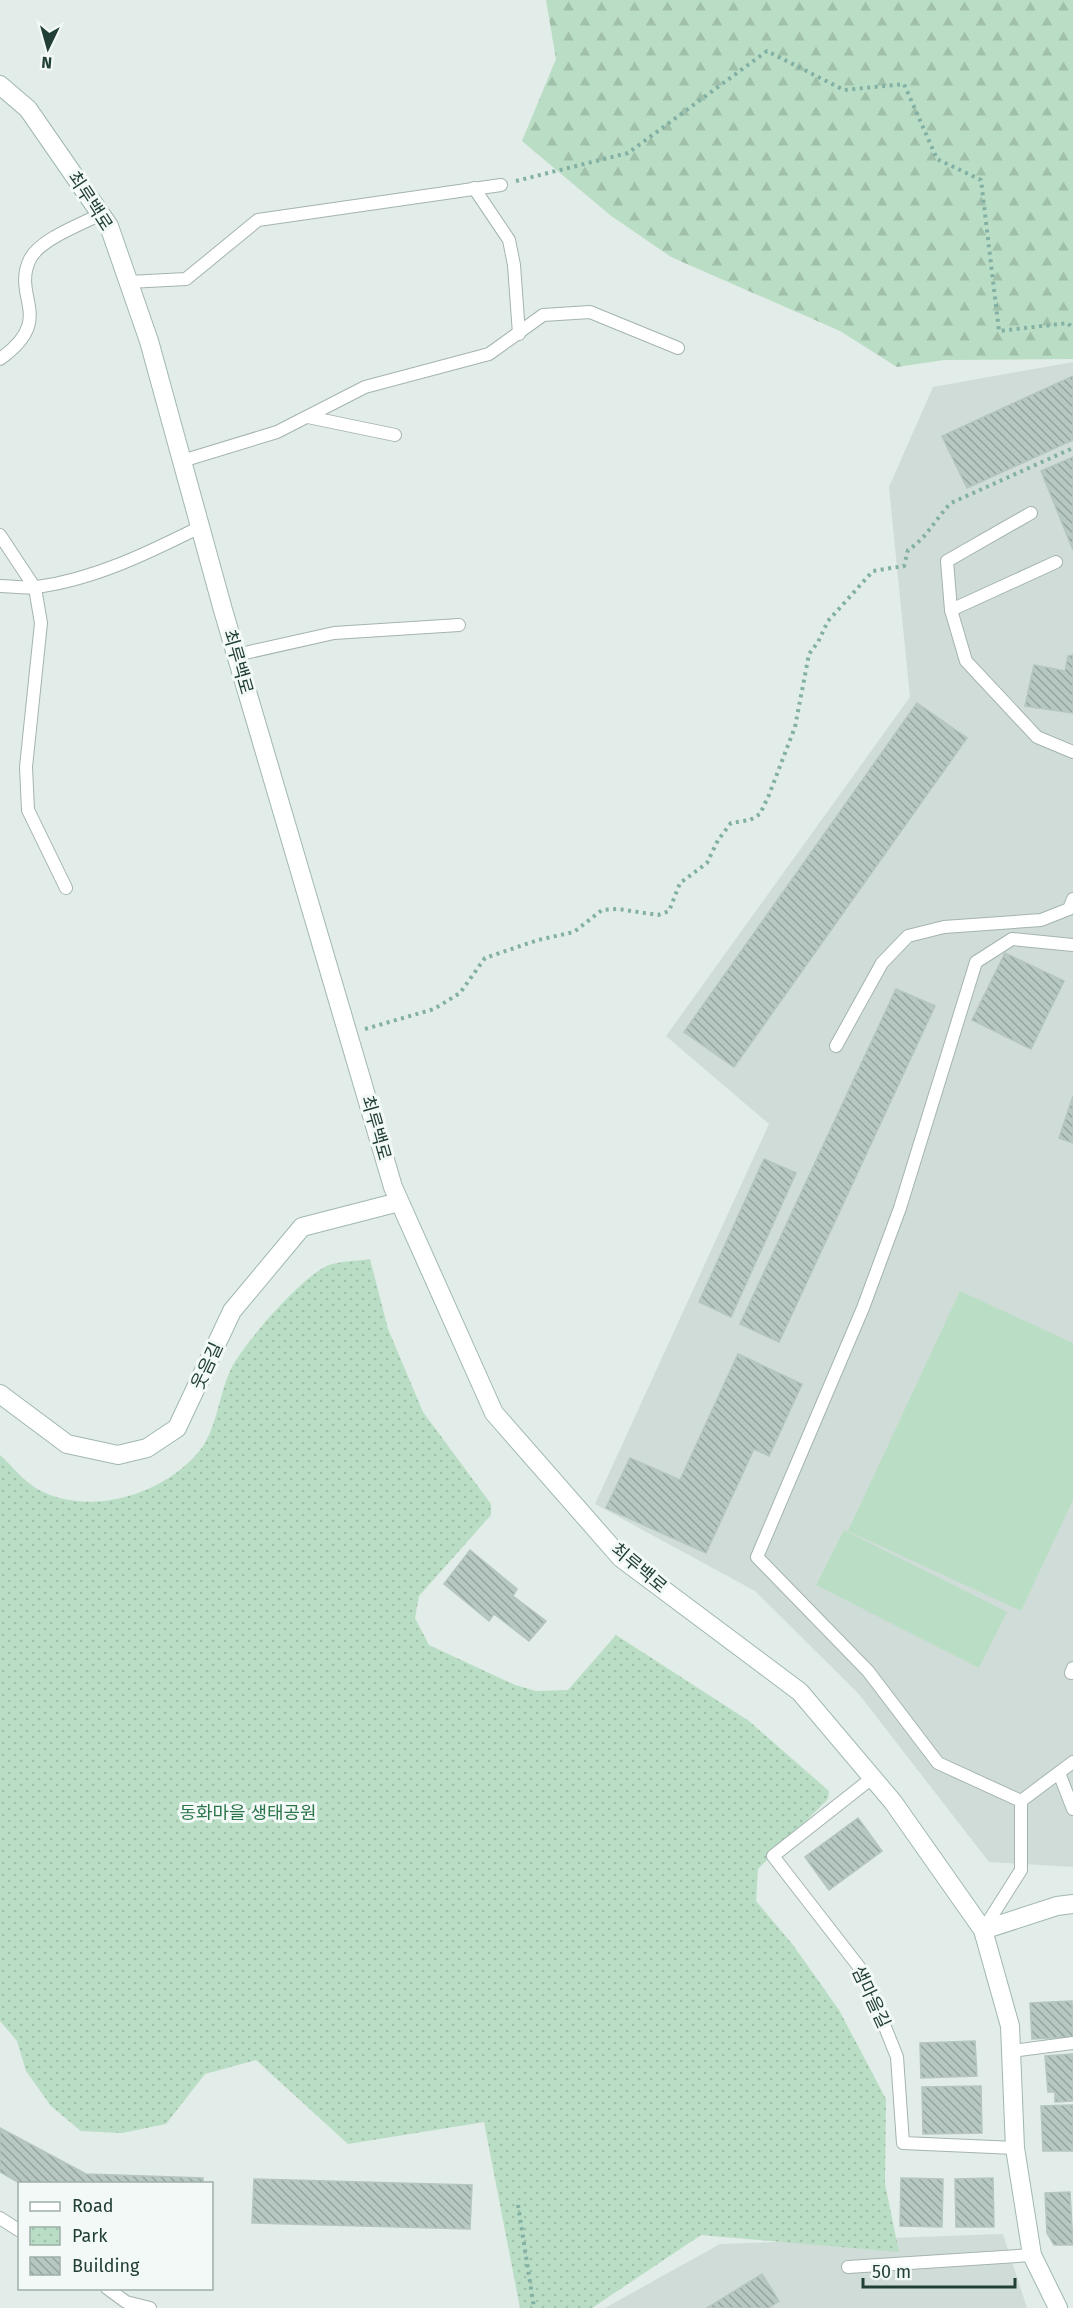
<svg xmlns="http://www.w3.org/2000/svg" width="1073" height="2308" font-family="'Fira Sans','Noto Sans KR',sans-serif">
<defs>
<pattern id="forest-firs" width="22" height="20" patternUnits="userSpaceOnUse" patternTransform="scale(1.5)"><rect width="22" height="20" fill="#badec5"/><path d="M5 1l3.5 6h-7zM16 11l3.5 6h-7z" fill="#a0c0aa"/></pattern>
<pattern id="park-dots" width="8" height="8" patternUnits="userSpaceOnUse" patternTransform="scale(1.5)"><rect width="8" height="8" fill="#badec5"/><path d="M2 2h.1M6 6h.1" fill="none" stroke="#a0c0aa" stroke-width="1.8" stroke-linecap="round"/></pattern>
<pattern id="building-back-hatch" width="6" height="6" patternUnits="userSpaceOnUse" patternTransform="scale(1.5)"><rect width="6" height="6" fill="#b7c7c1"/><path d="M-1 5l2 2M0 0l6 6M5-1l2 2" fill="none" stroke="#94a39e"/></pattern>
</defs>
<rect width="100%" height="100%" fill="#e2ece8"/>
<!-- built -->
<g fill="#d0dcd7">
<path d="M 1073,362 L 1073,1867 L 989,1862 L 858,1693 L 755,1591 L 595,1504 L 769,1124 L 666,1036 L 910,697 L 889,487 L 933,387 Z"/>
<path d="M 1003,2234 L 1027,2308 L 605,2308 L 720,2244 Z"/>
</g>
<!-- forest -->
<path fill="url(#forest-firs)" d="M 546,0 L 1073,0 L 1073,359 L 944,360 L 897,367 L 840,331 L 671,257 L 610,215 L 522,141 L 556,59 Z"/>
<!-- park -->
<path fill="url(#park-dots)" d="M 370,1259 L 388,1329 L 423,1412 L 491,1504 L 491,1515 L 419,1596 L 415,1618 L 429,1645 L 515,1685 L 536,1691 L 568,1690 L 616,1635 L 749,1721 L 829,1791 L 828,1799 L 758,1869 L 756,1901 L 793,1945 L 839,2010 L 886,2099 L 885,2184 L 899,2252 L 701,2235 L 592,2308 L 520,2308 L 484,2122 L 348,2144 L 256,2060 L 205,2074 L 166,2124 L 122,2133 L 81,2131 L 51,2106 L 26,2071 L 17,2041 L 0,2021 L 0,1455 C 12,1466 24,1481 37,1489 C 88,1517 159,1496 196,1455 C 217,1433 218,1397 230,1371 C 241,1346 304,1274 329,1265 C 341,1261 357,1261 370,1259 Z"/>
<!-- garden -->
<g fill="#badec5">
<path d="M 960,1291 L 1073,1343 L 1073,1500 L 1021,1611 L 848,1531 Z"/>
<path d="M 844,1530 L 1007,1612 L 979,1668 L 816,1585 Z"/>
</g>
<!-- building -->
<g fill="url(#building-back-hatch)" stroke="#b4c6bf" stroke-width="1.5">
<path d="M 1073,376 L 1073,440 L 967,488 L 942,436 Z"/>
<path d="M 1073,457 L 1073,550 L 1041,471 Z"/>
<path d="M 1073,655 L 1073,713 L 1025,706 L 1034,665 L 1065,671 L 1068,656 Z"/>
<path d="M 917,703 L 967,738 L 734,1067 L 684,1032 Z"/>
<path d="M 1005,953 L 1064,981 L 1031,1049 L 972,1020 Z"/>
<path d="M 896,989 L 935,1006 L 779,1342 L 740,1324 Z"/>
<path d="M 1073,1096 L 1073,1143 L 1059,1138 Z"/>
<path d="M 764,1159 L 796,1173 L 731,1317 L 699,1302 Z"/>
<path d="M 738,1354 L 802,1384 L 769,1456 L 754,1449 L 706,1553 L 606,1508 L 630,1458 L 680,1480 Z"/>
<path d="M 470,1550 L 517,1589 L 513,1596 L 546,1621 L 529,1641 L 494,1614 L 489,1621 L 444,1584 Z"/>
<path d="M 858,1818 L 882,1851 L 829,1890 L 805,1857 Z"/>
<path d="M 1072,2001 L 1073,2037 L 1032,2039 L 1030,2003 Z"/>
<path d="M 975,2041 L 977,2076 L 921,2078 L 920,2043 Z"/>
<path d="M 1073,2054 L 1073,2101 L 1055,2102 L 1055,2092 L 1048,2092 L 1045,2056 Z"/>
<path d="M 981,2086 L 982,2133 L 923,2134 L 922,2087 Z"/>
<path d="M 1073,2105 L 1073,2151 L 1043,2151 L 1041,2106 Z"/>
<path d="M 0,2128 L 86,2174 L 203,2178 L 203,2184 L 21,2184 L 0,2172 Z"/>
<path d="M 901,2178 L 943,2179 L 942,2227 L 900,2226 Z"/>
<path d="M 993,2178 L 994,2227 L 956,2227 L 955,2179 Z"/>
<path d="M 254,2179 L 472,2185 L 470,2229 L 252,2223 Z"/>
<path d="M 1070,2192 L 1073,2245 L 1054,2245 L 1047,2233 L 1045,2193 Z"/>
<path d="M 762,2274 L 779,2301 L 769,2308 L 707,2308 Z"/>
</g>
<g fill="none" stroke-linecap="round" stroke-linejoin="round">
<!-- lane casing -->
<g stroke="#a4b4af" stroke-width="14">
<g id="lane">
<path d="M 474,188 L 509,240 L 514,265 L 519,334"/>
<path d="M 129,282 L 186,279 L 258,220 L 501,185"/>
<path d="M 0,359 C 57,318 11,298 30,259 C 40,239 82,224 101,214"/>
<path d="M 308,417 L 395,435"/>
<path d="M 182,461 L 277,432 L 365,387 L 489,354 L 543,315 L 590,312 L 678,348"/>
<path d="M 1031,513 L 947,561 L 951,610 L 966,661 L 1037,737 L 1073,752"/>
<path d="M 0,535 L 35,588 L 41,623 L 26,767 L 28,810 L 66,888"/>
<path d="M 0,586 C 12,586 25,589 37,587 C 95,579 148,553 200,527"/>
<path d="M 951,610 L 1056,562"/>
<path d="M 236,655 L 334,633 L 459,625"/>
<path d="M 836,1046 L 882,963 L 908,936 L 944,927 L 1041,920 L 1069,909 L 1073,899"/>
<path d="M 1071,1673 L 1073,1668"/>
<path d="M 1059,1773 L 1073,1809"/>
<path d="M 872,1778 L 773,1856 L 863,1972 L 897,2057 L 903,2143 L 1015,2148"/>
<path d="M 1021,1801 L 938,1763 L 868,1671 L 757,1557 L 863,1308 L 900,1208 L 976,962 L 1012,939 L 1073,945"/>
<path d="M 983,1930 L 1021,1870 L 1021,1801 L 1073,1762"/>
<path d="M 1012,2051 L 1073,2043"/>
<path d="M 0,2218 L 20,2231"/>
<path d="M 848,2267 L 1032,2255"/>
<path d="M 107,2288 L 126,2302 L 150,2308"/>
</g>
</g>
<!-- secondary casing -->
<g stroke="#a0b8b1" stroke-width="20">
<g id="secondary">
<path d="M 0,85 L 28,109 L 109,226 L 149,341 L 223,610 L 393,1187 L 494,1413 L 621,1558 L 800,1692 L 893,1802 L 983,1930 L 1010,2026 L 1015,2148 L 1032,2255 L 1058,2308"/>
<path d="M 0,1394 L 67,1444 L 118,1455 L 147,1448 L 177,1428 L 232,1311 L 302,1227 L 399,1202"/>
<path d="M 983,1930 L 1057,1906 L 1073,1904"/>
</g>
</g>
<!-- path -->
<g stroke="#82b0a4" stroke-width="4" stroke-dasharray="3 4.5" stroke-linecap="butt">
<path d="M 516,181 L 628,153 L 767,51 L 844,90 L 904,84 L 937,159 L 981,180 L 999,331 L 1068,323 L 1073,329"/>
<path d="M 365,1029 L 434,1009 L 460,993 L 485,958 L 538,940 L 574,932 L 602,910 L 618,909 L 658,915 L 669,911 L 680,883 L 707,863 L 718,840 L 731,823 L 750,820 L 760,814 L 769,795 L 795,727 L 809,654 L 818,642 L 828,621 L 873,571 L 904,566 L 908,550 C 927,538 935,519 951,503 L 1073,448"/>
<path d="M 518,2205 L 534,2308"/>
</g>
<!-- lane -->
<use href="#lane" stroke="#fff" stroke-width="12"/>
<!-- secondary -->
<use href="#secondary" stroke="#fff" stroke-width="18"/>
</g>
<g text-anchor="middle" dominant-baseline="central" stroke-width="6" stroke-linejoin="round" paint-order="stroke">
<!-- street labels -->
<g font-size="18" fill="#213e37" stroke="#f2f9f6">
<text transform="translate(90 201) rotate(57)">최루백로</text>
<text transform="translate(238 662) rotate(74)">최루백로</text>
<text transform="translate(376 1128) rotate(74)">최루백로</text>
<text transform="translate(207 1366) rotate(-65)">웃음길</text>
<text transform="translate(639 1568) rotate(40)">최루백로</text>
<text transform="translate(871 1997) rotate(65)">샘마을길</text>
</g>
<!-- park labels -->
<g font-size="18" fill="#2b754b" stroke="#f2f9f6">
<text x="248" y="1813">동화마을 생태공원</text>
</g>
</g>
<!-- legend -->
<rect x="18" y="2182" width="195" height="108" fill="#f2f9f6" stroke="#9eaeaa" stroke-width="1.5"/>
<rect x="30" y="2202" width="30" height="9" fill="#ffffff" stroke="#9eaeaa" stroke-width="1.5"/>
<text x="72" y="2212" font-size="18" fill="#213e37">Road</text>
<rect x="30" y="2227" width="30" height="18" fill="url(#park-dots)" stroke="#9eaeaa" stroke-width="1.5"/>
<text x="72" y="2242" font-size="18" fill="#213e37">Park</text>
<rect x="30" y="2257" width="30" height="18" fill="url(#building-back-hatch)" stroke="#9eaeaa" stroke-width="1.5"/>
<text x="72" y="2272" font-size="18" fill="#213e37">Building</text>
<!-- north arrow -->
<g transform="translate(48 48) rotate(185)" stroke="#f2f9f6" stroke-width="4.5" paint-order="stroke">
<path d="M0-4.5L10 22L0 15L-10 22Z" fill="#213e37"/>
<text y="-9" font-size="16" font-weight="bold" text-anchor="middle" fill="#213e37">N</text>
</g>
<!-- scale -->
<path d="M863 2278v9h152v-9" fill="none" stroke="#213e37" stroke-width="3"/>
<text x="872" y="2278" font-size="18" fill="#213e37" stroke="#f2f9f6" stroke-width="4.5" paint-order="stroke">50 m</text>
</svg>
